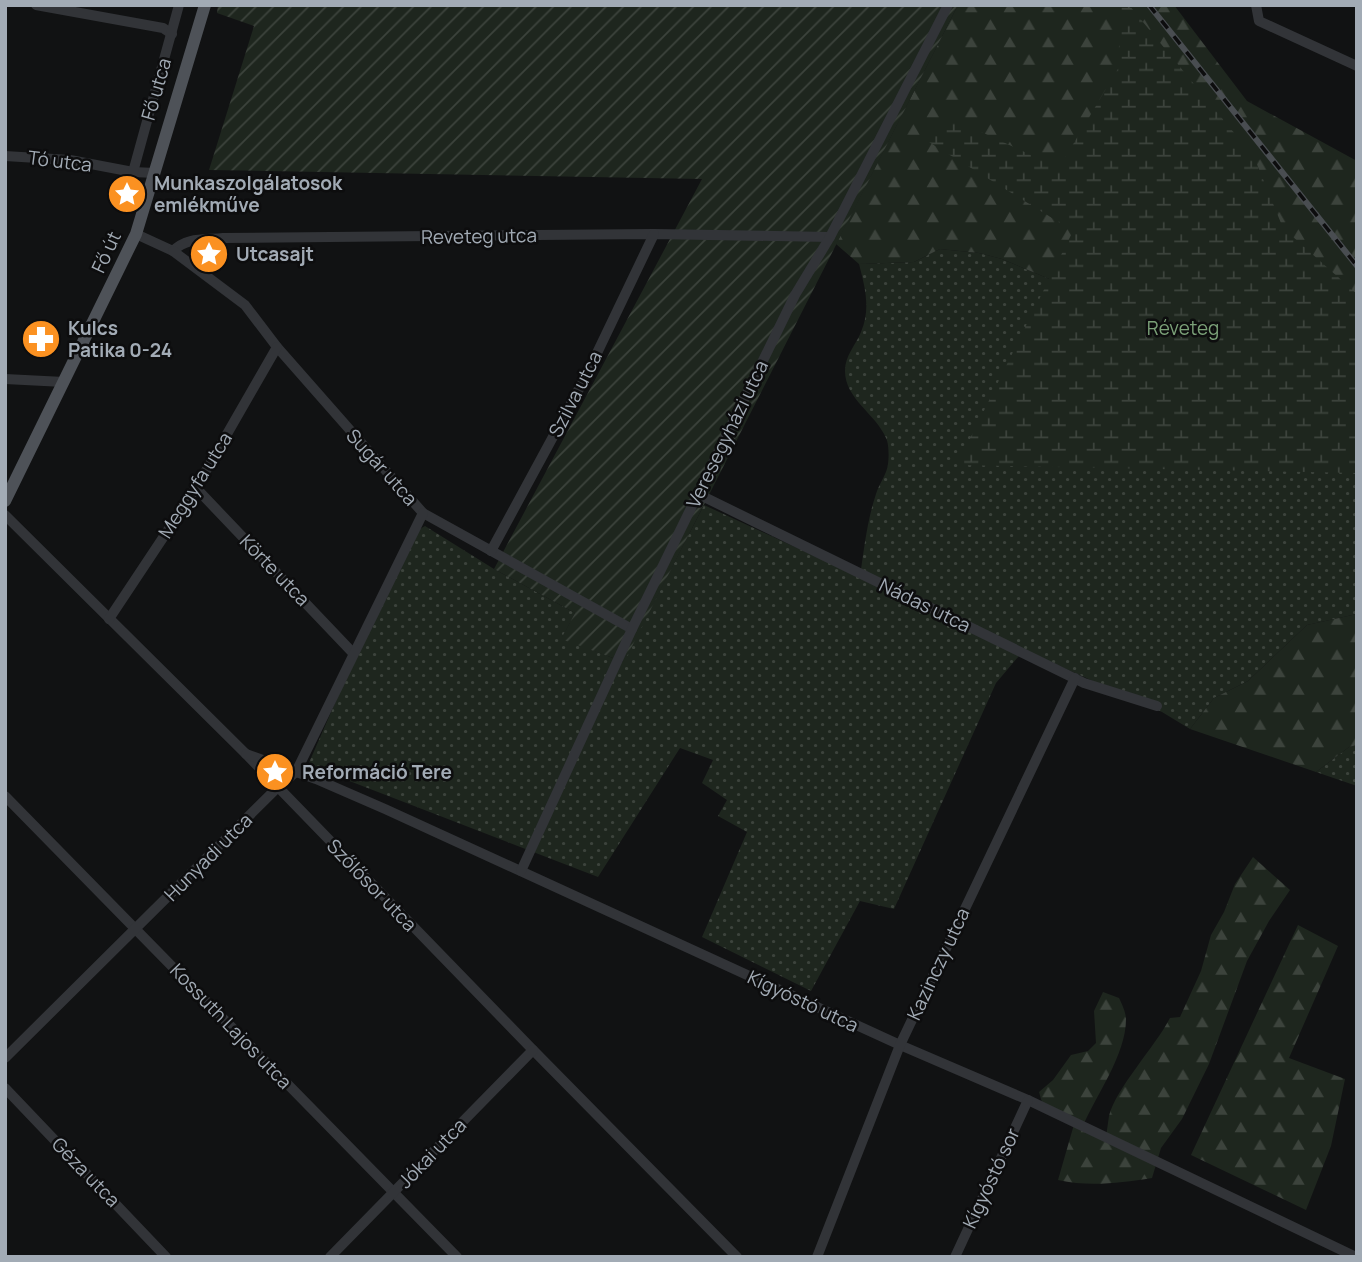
<svg xmlns="http://www.w3.org/2000/svg" width="1362" height="1262" font-family="Manrope,sans-serif">
<defs>
<pattern id="grass-dots" width="8" height="8" patternUnits="userSpaceOnUse" patternTransform="scale(1.75)"><rect width="8" height="8" fill="#1e261e"/><path d="M2 2h.1M6 6h.1" fill="none" stroke="#3c433c" stroke-width="1.8" stroke-linecap="round"/></pattern>
<pattern id="forest-firs" width="22" height="20" patternUnits="userSpaceOnUse" patternTransform="scale(1.75)"><rect width="22" height="20" fill="#1e261e"/><path d="M5 1l3.5 6h-7zM16 11l3.5 6h-7z" fill="#3c433c"/></pattern>
<pattern id="wetland-marsh" width="20" height="14" patternUnits="userSpaceOnUse" patternTransform="scale(1.75)"><rect width="20" height="14" fill="#1e261e"/><path d="M1 5h8M5 5V1M11 12h8M15 12V8" fill="none" stroke="#3c433c"/></pattern>
<pattern id="garden-furrows" width="10" height="10" patternUnits="userSpaceOnUse" patternTransform="scale(1.75)"><rect width="10" height="10" fill="#1e261e"/><path d="M-1 1l2-2M0 10L10 0M9 11l2-2" fill="none" stroke="#3c433c"/></pattern>
</defs>
<rect width="100%" height="100%" fill="#111213"/>
<!-- grass -->
<g fill="url(#grass-dots)">
<path d="M 940,249 L 979,253 L 1002,259 L 1071,288 L 1357,448 L 1357,614 L 1307,625 L 1248,681 L 1214,698 L 1190,729 L 1162,712 L 1024,650 L 996,683 L 894,909 L 860,901 L 811,991 L 702,937 L 747,832 L 718,816 L 727,800 L 702,783 L 713,760 L 680,748 L 598,877 L 308,765 L 387,584 L 413,533 L 425,526 L 494,569 L 575,613 L 562,638 L 623,662 L 704,505 L 860,577 C 864,549 867,521 876,494 C 879,484 887,474 888,464 C 889,457 889,444 886,438 C 876,414 845,399 845,371 C 845,355 856,345 861,332 C 871,309 865,287 859,264 L 914,262 Z"/>
<path d="M 1357,745 L 1357,786 L 1316,772 L 1349,747 Z"/>
</g>
<!-- forest -->
<g fill="url(#forest-firs)">
<path d="M 958,5 L 1174,5 L 1247,101 L 1357,161 L 1357,448 L 1071,288 L 1002,259 L 979,253 L 940,249 L 914,262 L 859,264 L 836,244 Z"/>
<path d="M 1357,614 L 1357,745 L 1349,747 L 1316,772 L 1190,729 L 1214,698 L 1248,681 L 1307,625 Z"/>
<path d="M 1253,857 L 1290,890 L 1269,921 L 1247,961 L 1209,1064 L 1182,1119 L 1161,1148 L 1152,1178 C 1119,1183 1090,1187 1058,1180 L 1075,1121 L 1043,1106 L 1039,1092 L 1053,1080 L 1071,1055 L 1088,1051 L 1096,1043 L 1094,1011 L 1103,992 L 1119,998 C 1122,1004 1126,1013 1126,1019 C 1126,1055 1096,1095 1082,1128 L 1106,1137 C 1107,1130 1108,1123 1109,1116 C 1116,1088 1155,1047 1170,1018 L 1180,1017 L 1201,971 L 1211,935 L 1224,912 L 1235,884 Z"/>
<path d="M 1298,925 L 1338,946 L 1289,1058 L 1345,1079 L 1331,1146 L 1306,1210 L 1191,1155 Z"/>
</g>
<!-- wetland -->
<path fill="url(#wetland-marsh)" d="M 1112,5 L 1129,5 L 1254,157 L 1283,228 L 1357,294 L 1357,473 L 957,465 L 1073,231 L 924,139 L 932,121 L 962,123 L 1059,168 L 1119,67 L 1121,18 Z"/>
<!-- garden -->
<path fill="url(#garden-furrows)" d="M 218,5 L 958,5 L 624,662 L 561,639 L 575,613 L 494,569 L 702,179 L 209,170 L 254,26 L 217,13 Z"/>
<g fill="none" stroke-linecap="round" stroke-linejoin="round">
<!-- minor -->
<g stroke="#323438" stroke-width="10">
<path d="M 36,5 L 163,28 L 172,34"/>
<path d="M 1256,5 L 1259,21 L 1357,66"/>
<path d="M 5,156 L 70,160 L 133,172 L 155,173"/>
<path d="M 133,172 L 179,5"/>
<path d="M 136,234 L 173,251 C 187,237 204,240 223,238 L 654,234 L 830,237"/>
<path d="M 173,251 L 245,305 L 277,347 L 423,513 L 632,629"/>
<path d="M 5,379 L 64,382"/>
<path d="M 196,488 L 353,653"/>
<path d="M 698,494 L 1084,683 L 1157,706"/>
<path d="M 5,515 L 246,754 L 533,1050 L 737,1257"/>
<path d="M 491,551 L 586,376 L 654,234"/>
<path d="M 109,619 L 196,488 L 277,347"/>
<path d="M 246,754 L 316,779 L 385,809 L 900,1045 L 1028,1100 L 1356,1257"/>
<path d="M 5,796 L 457,1257"/>
<path d="M 521,871 L 632,629 L 795,295 L 830,237 L 948,5"/>
<path d="M 5,1058 L 278,787 L 296,772 L 423,513"/>
<path d="M 5,1088 L 166,1257"/>
<path d="M 330,1257 L 533,1050"/>
<path d="M 817,1257 L 900,1045 L 1075,678"/>
<path d="M 955,1257 L 1028,1100"/>
</g>
<!-- major -->
<path stroke="#4e5258" stroke-width="12" d="M 5,501 L 136,234 L 205,5"/>
<!-- rail casing -->
<g stroke="#494d51" stroke-width="6">
<path id="rail" d="M 1149,5 L 1357,266"/>
</g>
<!-- rail -->
<use href="#rail" stroke="#0d0d0e" stroke-width="3.5" stroke-dasharray="10" stroke-linecap="butt"/>
</g>
<!-- icons -->
<defs>
<g id="sight-disc" transform="scale(2.0125)"><circle r="9.5" fill="#fb9121" stroke="#0d0d0e"/><path d="M0-6L1.8-2.2L6-1.7L2.9 1.2L3.7 5.4L0 3.3L-3.7 5.4L-2.9 1.2L-6-1.7L-1.8-2.2Z" fill="#fff"/></g>
<g id="pharmacy-disc" transform="scale(2.0125)"><circle r="9.5" fill="#fb9121" stroke="#0d0d0e"/><path d="M-2-6h4v4h4v4h-4v4h-4v-4h-4v-4h4Z" fill="#fff"/></g>
</defs>
<g fill-rule="evenodd">
<use href="#sight-disc" x="127" y="194"/>
<use href="#sight-disc" x="209" y="254"/>
<use href="#pharmacy-disc" x="41" y="339"/>
<use href="#sight-disc" x="275" y="772"/>
</g>
<g text-anchor="middle" dominant-baseline="central" stroke-width="5" stroke-linejoin="round" paint-order="stroke">
<!-- street labels -->
<g font-size="19" fill="#a2abb5" stroke="#0d0d0e">
<text transform="translate(156 89) rotate(-74)">Fő utca</text>
<text transform="translate(60 161) rotate(7)">Tó utca</text>
<text transform="translate(479 236) rotate(-1)">Reveteg utca</text>
<text transform="translate(106 252) rotate(-65)">Fő út</text>
<text transform="translate(575 394) rotate(-63)">Szilva utca</text>
<text transform="translate(727 434) rotate(-64)">Veresegyházi utca</text>
<text transform="translate(382 467) rotate(48)">Sugár utca</text>
<text transform="translate(195 485) rotate(-58)">Meggyfa utca</text>
<text transform="translate(275 570) rotate(46)">Körte utca</text>
<text transform="translate(925 605) rotate(26)">Nádas utca</text>
<text transform="translate(208 857) rotate(-45)">Hunyadi utca</text>
<text transform="translate(372 885) rotate(46)">Szőlősor utca</text>
<text transform="translate(938 964) rotate(-65)">Kazinczy utca</text>
<text transform="translate(803 1001) rotate(25)">Kígyóstó utca</text>
<text transform="translate(231 1026) rotate(46)">Kossuth Lajos utca</text>
<text transform="translate(432 1153) rotate(-46)">Jókai utca</text>
<text transform="translate(86 1172) rotate(46)">Géza utca</text>
<text transform="translate(991 1178) rotate(-65)">Kígyóstó sor</text>
</g>
<!-- poi labels -->
<g font-size="19" font-weight="bold" fill="#a2abb5" stroke="#0d0d0e" text-anchor="start">
<text x="154" y="183">Munkaszolgálatosok<tspan x="154" dy="22">emlékműve</tspan></text>
<text x="236" y="254">Utcasajt</text>
<text x="68" y="328">Kulcs<tspan x="68" dy="22">Patika 0-24</tspan></text>
<text x="302" y="772">Reformáció Tere</text>
</g>
<!-- park labels -->
<g font-size="19" fill="#7ba178" stroke="#0d0d0e">
<text x="1183" y="328">Réveteg</text>
</g>
</g>
<!-- border -->
<rect width="1362" height="1262" fill="none" stroke="#a2abb5" stroke-width="14"/>
</svg>
